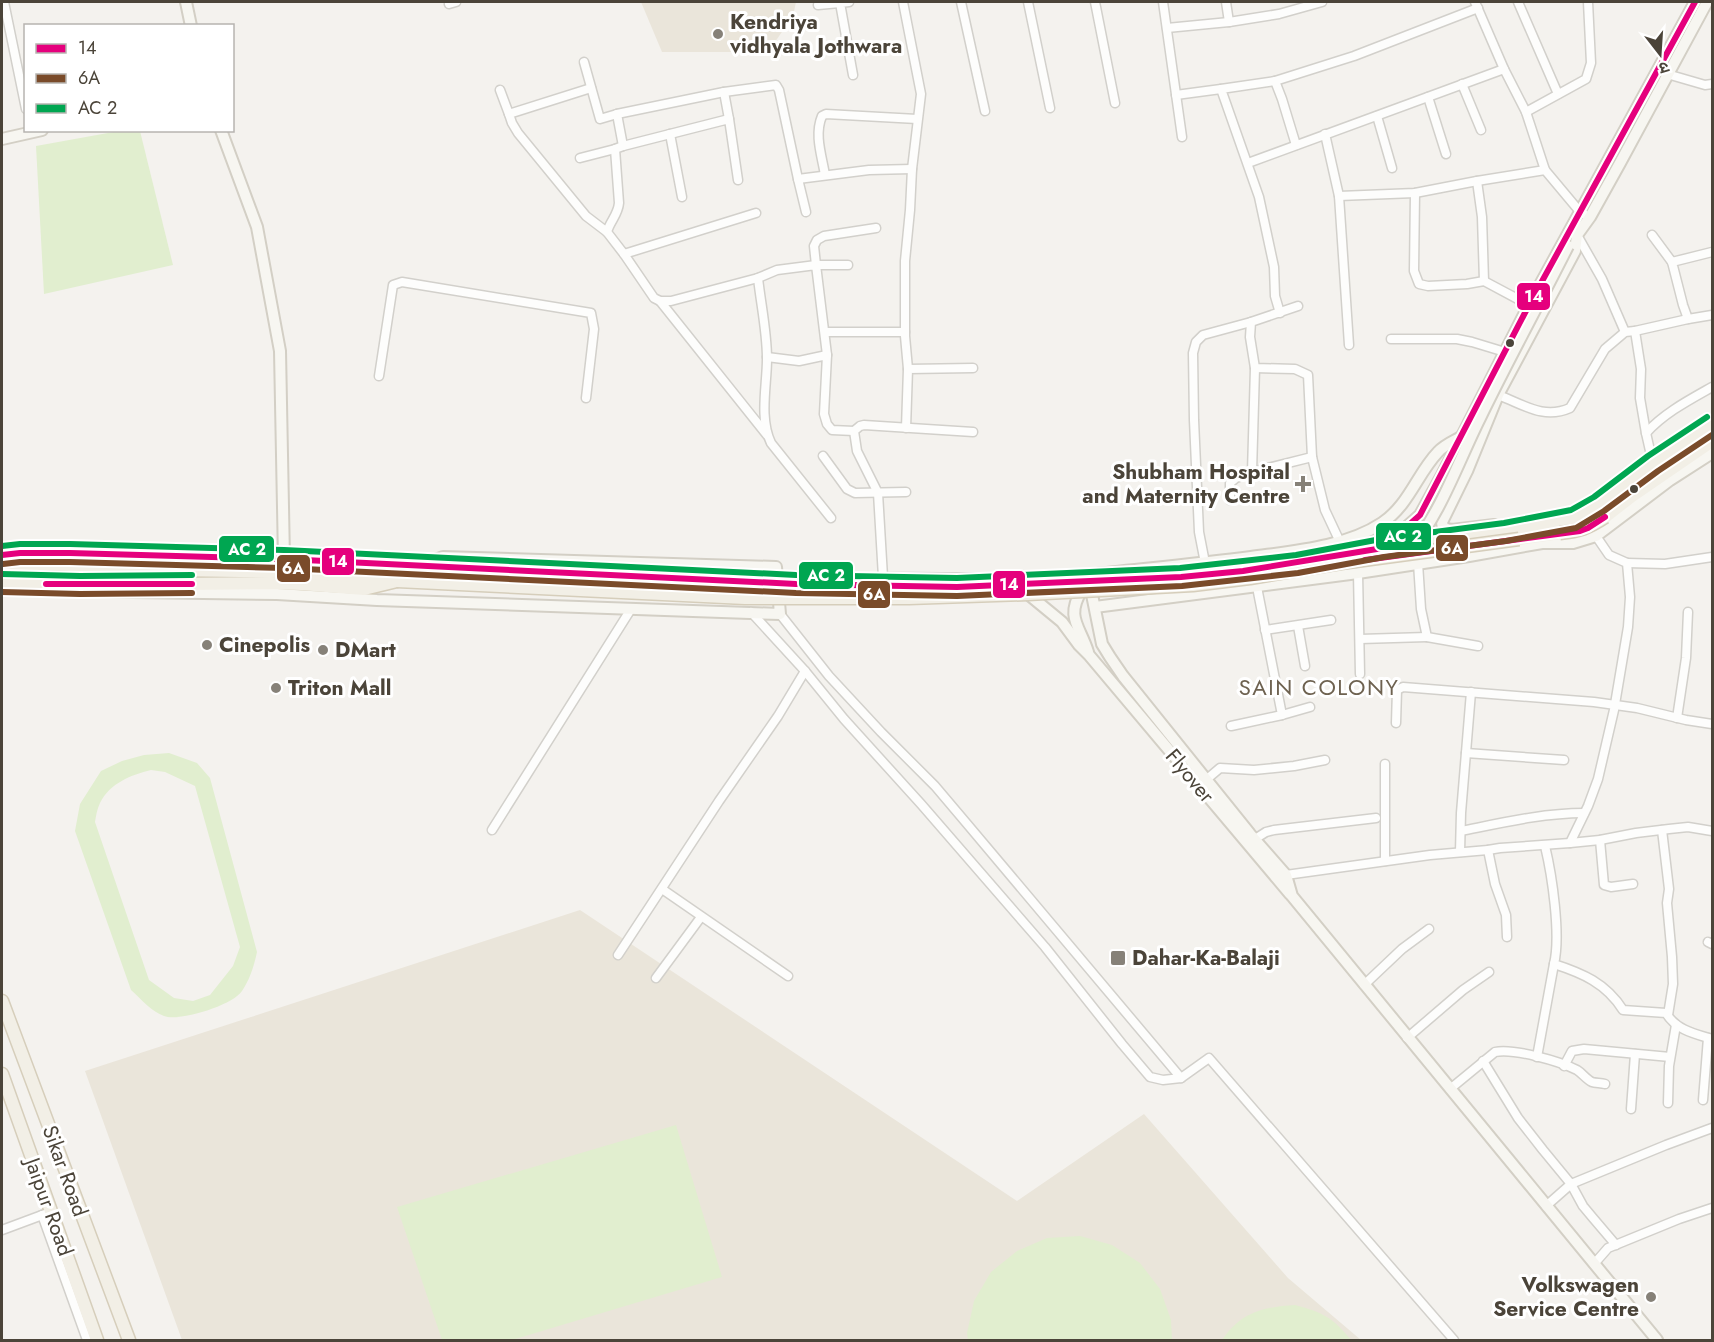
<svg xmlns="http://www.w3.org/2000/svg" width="1714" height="1342" font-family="Jost,'Noto Sans Devanagari',sans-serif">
<rect width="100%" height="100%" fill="#f4f2ee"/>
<!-- education -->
<g fill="#eae5da">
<path d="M 641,2 L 796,2 L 793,16 L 768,52 L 662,52 Z"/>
<path d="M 580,910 L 1017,1201 L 1144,1114 L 1288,1278 L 1361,1340 L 182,1340 L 85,1071 Z"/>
</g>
<!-- green -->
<g fill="#e1eecf" fill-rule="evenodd">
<path d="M 119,131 L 140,131 L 173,265 L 44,294 L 36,146 Z"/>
<path d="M 169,753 L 197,763 L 210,778 L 257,952 C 254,966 250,979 242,991 C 233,1005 180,1022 164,1016 C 152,1012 141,999 131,990 L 75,831 L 80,804 L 101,771 L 122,761 L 144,755 ZM 151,770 L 165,772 L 195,786 L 240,947 L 233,966 L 210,995 L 193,1001 L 174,998 L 149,980 L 95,822 C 96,816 97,809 100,803 C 110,783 131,775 151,770 Z"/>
<path d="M 676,1125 L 722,1277 L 512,1340 L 442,1340 L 397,1207 Z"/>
<path d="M 1080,1236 L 1112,1245 L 1140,1263 L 1160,1289 L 1171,1320 L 1172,1340 L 968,1340 L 967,1333 L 974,1301 L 991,1272 L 1017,1251 L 1047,1238 Z"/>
<path d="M 1295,1305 C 1324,1313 1332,1317 1351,1340 L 1222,1340 C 1241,1312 1263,1307 1295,1305 Z"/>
</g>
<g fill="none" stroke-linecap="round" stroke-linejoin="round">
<!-- street casing -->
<g stroke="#d2d0cb" stroke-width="11">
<g id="street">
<path d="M 4,2 L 26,109"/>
<path d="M 849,2 L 840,3 L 853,75"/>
<path d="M 903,2 L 921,94 L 912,169 L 910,210 L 905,261 L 905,336 L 908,369"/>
<path d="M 961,2 L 985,111"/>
<path d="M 1028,2 L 1050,108"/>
<path d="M 1095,2 L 1115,103"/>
<path d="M 1163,2 L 1182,137"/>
<path d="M 1226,2 L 1229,22"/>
<path d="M 1475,2 L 1504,69"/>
<path d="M 1518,2 L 1558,94"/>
<path d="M 449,4 L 456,2"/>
<path d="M 818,5 L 840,3"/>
<path d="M 1167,28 L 1229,22 L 1279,14 L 1322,2"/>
<path d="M 584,62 L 600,119 L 617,114"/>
<path d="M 1667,74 L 1705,85 L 1712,84"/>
<path d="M 1275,81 L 1354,56 L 1478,8"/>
<path d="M 1462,84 L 1481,130"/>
<path d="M 591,88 L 509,114 L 512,123 L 518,133 L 586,216 L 607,232"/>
<path d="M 500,90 L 509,114"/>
<path d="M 1176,95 L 1221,89"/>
<path d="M 1428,97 L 1446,154"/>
<path d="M 1526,112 L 1586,79 L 1591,63 L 1588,2"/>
<path d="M 1377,116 L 1392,168"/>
<path d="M 729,119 L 724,92 L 776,85 L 779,90 L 798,179"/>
<path d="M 670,134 L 682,197"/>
<path d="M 1325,134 L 1339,196 L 1349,345"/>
<path d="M 623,146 L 617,114 L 724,92"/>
<path d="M 580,158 L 615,149"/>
<path d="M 1248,163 L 1504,69 L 1526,112 L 1545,170"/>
<path d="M 825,175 C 822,156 814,135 822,116 L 826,114 L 917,119"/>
<path d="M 1477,181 L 1482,217 L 1484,281"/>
<path d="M 1415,193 L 1414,271 L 1419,284 L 1428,286 L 1467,284 L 1484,281 L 1529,305"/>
<path d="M 1339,196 L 1415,193 L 1477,181 L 1545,170 L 1581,213 L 1590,217"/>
<path d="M 806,212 L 798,179 L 869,170 L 912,169"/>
<path d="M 756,213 L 624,254 L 654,298 L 660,301 L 671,301 L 758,278 L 777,270 L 816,265 L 827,355"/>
<path d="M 1577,235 L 1602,279 L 1625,332"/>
<path d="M 1652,235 L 1672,262"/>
<path d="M 1712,252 L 1672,262 L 1683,305 L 1688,319 L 1712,315"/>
<path d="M 624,254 L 607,232 C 610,221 618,215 619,203 L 615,149 L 623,146 L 729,119 L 738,180"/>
<path d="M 848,265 L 816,265 L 814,246 L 817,240 L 824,236 L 876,228"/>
<path d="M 758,278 C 761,305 767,332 767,359 C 767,385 759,418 771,443 L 831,518"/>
<path d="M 660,301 L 767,435"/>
<path d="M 1298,306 L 1251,322 L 1250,337 L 1255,368 L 1295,369 L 1308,375 L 1312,457 L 1325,510 L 1340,542"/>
<path d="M 1280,313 L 1275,296 L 1274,267 L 1259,197 L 1221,89 L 1275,81 L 1282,99 L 1296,145"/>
<path d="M 825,332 L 905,332"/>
<path d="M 1391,339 L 1457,339 L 1472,342 L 1505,352"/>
<path d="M 767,357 L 799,361 L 827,355 L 824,414 L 827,424 L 832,430 L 854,431"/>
<path d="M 379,376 L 393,285 L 402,282 L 591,313 L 594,329 L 586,398"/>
<path d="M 1498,395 C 1523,404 1543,420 1570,408 L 1605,349 L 1625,332 L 1635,331"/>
<path d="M 906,428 L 908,369 L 973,368"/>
<path d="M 973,432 L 864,425 L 860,426 L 854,431 L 857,451 L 878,493 L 883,577 L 1001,578 L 1088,575"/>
<path d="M 1646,433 C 1664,413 1689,400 1712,387"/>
<path d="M 823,456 L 847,489 L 855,493 L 906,492"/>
<path d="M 1653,464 L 1646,433 L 1640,398 L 1641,369 L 1635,331 L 1688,319"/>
<path d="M 1252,472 L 1312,457"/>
<path d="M 1230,500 L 1230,483 L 1236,478 L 1252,472 L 1255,368"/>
<path d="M 1418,563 L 1421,609 L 1427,637 L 1478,646"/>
<path d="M 1627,563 L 1665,564 L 1712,557"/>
<path d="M 1206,568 L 1199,532 L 1194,420 L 1193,353 L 1196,342 L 1203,335 L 1251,322"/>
<path d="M 1358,573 L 1360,674"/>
<path d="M 751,612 L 805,671 L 844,719 L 921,804 L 1045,947 L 1122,1044 L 1150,1077 L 1163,1080 L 1181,1078 L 1209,1058 L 1454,1340"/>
<path d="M 780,614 L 829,676 L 881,732 L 935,786 L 968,825 L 1181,1078"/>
<path d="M 1298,626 L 1305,666"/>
<path d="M 1265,630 L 1331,620"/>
<path d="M 1360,639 L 1427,637"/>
<path d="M 1282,715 L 1310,707"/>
<path d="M 1677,718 L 1686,658 L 1688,612"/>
<path d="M 1396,723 L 1397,690 L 1403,687 L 1594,702 L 1637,708 L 1686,720 L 1712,724"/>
<path d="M 1231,726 L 1282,715 L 1257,587"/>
<path d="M 1466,753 L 1564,760"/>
<path d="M 1207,779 L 1220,768 L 1254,770 L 1294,766 L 1325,760"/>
<path d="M 492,830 L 631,609"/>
<path d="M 1662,830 L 1669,889 L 1667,903 L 1672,957 L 1673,984 L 1668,1015"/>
<path d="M 1461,831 C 1501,823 1543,813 1584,813"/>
<path d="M 1255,839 L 1266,832 L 1274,830 L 1376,818"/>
<path d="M 1600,840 L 1604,885 L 1611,887 L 1633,884"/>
<path d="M 1570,843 L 1600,840 L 1636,833 L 1669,829 L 1688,827 L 1712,831"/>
<path d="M 1545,846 C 1552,875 1561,935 1554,964 C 1582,973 1606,983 1623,1010 L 1666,1013 C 1676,1030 1695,1034 1712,1039"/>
<path d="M 1488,850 L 1495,884 L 1506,915 L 1507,937"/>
<path d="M 1460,852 L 1461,813 L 1471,692"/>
<path d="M 1385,861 L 1385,764"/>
<path d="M 1286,875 L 1430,855 L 1488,850 L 1500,848 L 1570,843 L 1588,806 L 1598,779 L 1614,710 L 1628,627 L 1630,597 L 1627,563 L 1609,555 L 1596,536 L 1584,514"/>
<path d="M 662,889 L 788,976"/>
<path d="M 1708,942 L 1712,944"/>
<path d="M 618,955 L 719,801 L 778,716 L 805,671"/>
<path d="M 656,978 L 701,917"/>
<path d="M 1364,985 L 1402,949 L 1429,929"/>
<path d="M 1407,1038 L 1463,990 L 1489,972"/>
<path d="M 1537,1057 L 1554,964"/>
<path d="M 1483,1061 L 1518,1118 L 1543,1150 L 1571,1184 L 1583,1206 L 1593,1218 L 1616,1245"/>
<path d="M 1564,1066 L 1572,1051 L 1584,1049 L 1670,1057"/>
<path d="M 1450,1089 L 1495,1052 C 1513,1048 1559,1061 1577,1070 C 1582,1073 1586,1079 1592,1082 C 1595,1083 1601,1083 1605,1084"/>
<path d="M 1703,1100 L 1708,1038"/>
<path d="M 1668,1103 L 1669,1066 L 1676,1025"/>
<path d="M 1631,1109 L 1635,1054"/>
<path d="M 1546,1206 L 1571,1184 L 1666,1145 L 1712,1128"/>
<path d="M 42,1215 L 87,1340"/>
<path d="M 2,1230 L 45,1214"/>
<path d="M 1594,1264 L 1608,1248 L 1679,1219 L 1712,1208"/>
</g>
</g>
<!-- secondary casing -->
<g stroke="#d3cfc5" stroke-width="14">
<g id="secondary">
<path d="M 186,2 L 191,26"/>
<path d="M 221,130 L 257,227 L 280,351 L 284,559"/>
<path d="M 2,139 L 42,130"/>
<path d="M 1461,437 C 1454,441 1444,445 1438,452 C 1417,474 1409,505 1382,523 C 1346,547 1294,551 1251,557 C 1197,564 1142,569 1088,575 L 1102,644 L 1110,657 L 1123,676 L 1250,834 L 1286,875 L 1292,896 L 1657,1340"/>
<path d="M 1505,532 L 1494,525 L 1452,530 C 1446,529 1442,528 1442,522 L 1467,471 L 1498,395 L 1575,251 L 1577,235 L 1590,217 L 1620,163 L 1707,2"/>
<path d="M 1383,548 L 1420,515 L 1441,477 L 1529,305 L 1695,2"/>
<path d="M 48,585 L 62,591 L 277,594 L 377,600 L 780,614 L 776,567 L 443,557 L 422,565"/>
<path d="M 1082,590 C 1065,617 1080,626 1088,652"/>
<path d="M 1028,594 L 1062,622 L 1079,645 L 1089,655 L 1290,894"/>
<path d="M 1095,607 L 1358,573 L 1469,556 L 1542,543 L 1573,543 L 1596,536 L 1670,480 L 1712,453"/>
</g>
</g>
<!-- primary casing -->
<g stroke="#d6cebb" stroke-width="15">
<g id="primary">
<path d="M 1605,517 L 1632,496 L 1712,441"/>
<path d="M 1519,539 L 1560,533"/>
<path d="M 1383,548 L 1505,532 L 1574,519 L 1599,504 L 1653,464 L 1712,425"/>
<path d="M 2,555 C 53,549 106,554 157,555 C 257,558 356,563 455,568"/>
<path d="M 2,566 L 50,564 L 174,570 L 295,572 L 387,580"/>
<path d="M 2,583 L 80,585 L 270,583 L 301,584 L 364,589 L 397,581"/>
<path d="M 2,1001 L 129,1340"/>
<path d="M 2,1074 L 97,1340"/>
</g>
</g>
<!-- street -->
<use href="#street" stroke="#fdfdfc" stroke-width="8"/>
<!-- secondary -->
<use href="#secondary" stroke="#f7f6f1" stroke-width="10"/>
<!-- primary -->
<use href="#primary" stroke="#f2efe6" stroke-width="12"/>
<!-- secondary-bridge casing -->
<g stroke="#d3cfc5" stroke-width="14" stroke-linecap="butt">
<path id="secondary-bridge" d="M 1407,554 C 1441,514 1457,464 1480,418 C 1508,360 1539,304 1568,246"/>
</g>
<!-- primary-bridge casing -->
<g stroke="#d6cebb" stroke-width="15" stroke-linecap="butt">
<g id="primary-bridge">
<path d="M 1560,533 C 1580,531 1588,528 1605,517"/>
<path d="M 1351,554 L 1383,548"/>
<path d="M 455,568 L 796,584 L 957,587 L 1181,577 L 1227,573"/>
<path d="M 397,581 L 745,598 L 909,598 L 1028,594 L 1193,585 L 1250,578 L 1341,563 L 1519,539"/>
</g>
</g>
<!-- secondary-bridge -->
<use href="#secondary-bridge" stroke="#f7f6f1" stroke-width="10"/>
<!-- primary-bridge -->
<use href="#primary-bridge" stroke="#f2efe6" stroke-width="12"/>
<!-- bus-1 casing -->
<g stroke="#fff" stroke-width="10">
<g id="bus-1">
<path d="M 2,555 L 20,553 L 70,553 L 284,559 L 796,584 L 957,587 L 1181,577 L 1243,571 L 1383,548 L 1420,515 L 1529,305 L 1695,2"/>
<path d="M 1365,560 L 1580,531 L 1588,528 L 1605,517"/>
<path d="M 46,584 L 192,584"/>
</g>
</g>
<!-- bus-2 casing -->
<g stroke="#fff" stroke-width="10">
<g id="bus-2">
<path d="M 3,564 L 20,562 L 70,562 L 284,568 L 796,593 L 957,596 L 1182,586 L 1298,573 L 1384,557 L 1506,541 L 1576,528 L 1604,511 L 1658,471 L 1712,435"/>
<path d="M 2,592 L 80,594 L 192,593"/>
</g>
</g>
<!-- bus-3 casing -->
<g stroke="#fff" stroke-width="10">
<g id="bus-3">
<path d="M 2,546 L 20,544 L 70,544 L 284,550 L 796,575 L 957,578 L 1180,568 L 1296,555 L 1381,539 L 1504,523 L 1571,510 L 1594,497 L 1648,456 L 1707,417"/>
<path d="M 2,574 L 80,576 L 192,575"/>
</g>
</g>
<!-- bus-1 -->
<use href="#bus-1" stroke="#e5007d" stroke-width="6"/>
<!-- bus-2 -->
<use href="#bus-2" stroke="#7a4b2a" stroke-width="6"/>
<!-- bus-3 -->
<use href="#bus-3" stroke="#00a651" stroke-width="6"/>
</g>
<!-- markers -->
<g fill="#868178" stroke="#fff" stroke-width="2">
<circle cx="718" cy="34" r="6"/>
<path d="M1300 475h6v6h6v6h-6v6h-6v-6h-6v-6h6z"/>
<circle cx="207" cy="645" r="6"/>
<circle cx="323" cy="650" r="6"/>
<circle cx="276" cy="688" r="6"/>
<rect x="1110" y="950" width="16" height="16" rx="3"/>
<circle cx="1651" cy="1297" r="6"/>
</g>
<g fill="#4b4439" stroke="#fff" stroke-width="2">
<circle cx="1510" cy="343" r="5"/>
<circle cx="1634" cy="489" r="5"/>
</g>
<g text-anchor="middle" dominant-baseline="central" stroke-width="6" stroke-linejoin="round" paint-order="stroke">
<!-- poi labels -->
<g font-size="21" font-weight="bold" fill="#4b4439" stroke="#fff" text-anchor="start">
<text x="730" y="22">Kendriya<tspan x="730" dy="24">vidhyala Jothwara</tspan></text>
<text x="1290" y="472" text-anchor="end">Shubham Hospital<tspan x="1290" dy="24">and Maternity Centre</tspan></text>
<text x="219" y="645">Cinepolis</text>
<text x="335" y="650">DMart</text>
<text x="288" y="688">Triton Mall</text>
<text x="1132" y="958">Dahar-Ka-Balaji</text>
<text x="1639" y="1285" text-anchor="end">Volkswagen<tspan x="1639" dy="24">Service Centre</tspan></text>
</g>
<!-- street labels -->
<g font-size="21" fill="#4b4439" stroke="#fff">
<text transform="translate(1190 776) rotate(50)">Flyover</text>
<text transform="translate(65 1171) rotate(70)">Sikar Road</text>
<text transform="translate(49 1207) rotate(70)">Jaipur Road</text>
</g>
<!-- neighbourhood labels -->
<g font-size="22" letter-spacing="1.5" fill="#6e6250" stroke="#fff">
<text x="1319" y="687">SAIN COLONY</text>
</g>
</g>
<g stroke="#fff" stroke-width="2">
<rect x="1516" y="282" width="35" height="29" rx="6" fill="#e5007d"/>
<rect x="1375" y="522" width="57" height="29" rx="6" fill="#00a651"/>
<rect x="1435" y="534" width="34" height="28" rx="6" fill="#7a4b2a"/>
<rect x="218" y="535" width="57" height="28" rx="6" fill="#00a651"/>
<rect x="321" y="547" width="34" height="29" rx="6" fill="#e5007d"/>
<rect x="276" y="554" width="35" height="29" rx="6" fill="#7a4b2a"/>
<rect x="798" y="561" width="56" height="29" rx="6" fill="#00a651"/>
<rect x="992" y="570" width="34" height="29" rx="6" fill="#e5007d"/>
<rect x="857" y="580" width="34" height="29" rx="6" fill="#7a4b2a"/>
</g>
<g font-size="16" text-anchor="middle" font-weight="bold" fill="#fff">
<text x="1534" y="302">14</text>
<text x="1403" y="542">AC 2</text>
<text x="1452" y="554">6A</text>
<text x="247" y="555">AC 2</text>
<text x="338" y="567">14</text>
<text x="293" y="574">6A</text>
<text x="826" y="581">AC 2</text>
<text x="1009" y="590">14</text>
<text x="874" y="600">6A</text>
</g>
<!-- border -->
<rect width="1714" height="1342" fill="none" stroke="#4b4439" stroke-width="6"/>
<!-- legend -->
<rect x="24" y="24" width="210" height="108" fill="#ffffff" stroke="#b7b4b0" stroke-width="1.5"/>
<rect x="36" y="44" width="30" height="9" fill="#e5007d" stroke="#b7b4b0" stroke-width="1.5"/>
<text x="78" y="54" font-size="18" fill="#4b4439">14</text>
<rect x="36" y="74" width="30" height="9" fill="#7a4b2a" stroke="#b7b4b0" stroke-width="1.5"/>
<text x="78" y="84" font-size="18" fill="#4b4439">6A</text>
<rect x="36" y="104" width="30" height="9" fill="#00a651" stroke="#b7b4b0" stroke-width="1.5"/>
<text x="78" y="114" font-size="18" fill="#4b4439">AC 2</text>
<!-- north arrow -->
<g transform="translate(1660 54) rotate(163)" stroke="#ffffff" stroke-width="4.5" paint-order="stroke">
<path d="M0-4.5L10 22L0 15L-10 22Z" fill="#4b4439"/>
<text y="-9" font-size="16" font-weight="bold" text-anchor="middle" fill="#4b4439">उ</text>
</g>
</svg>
